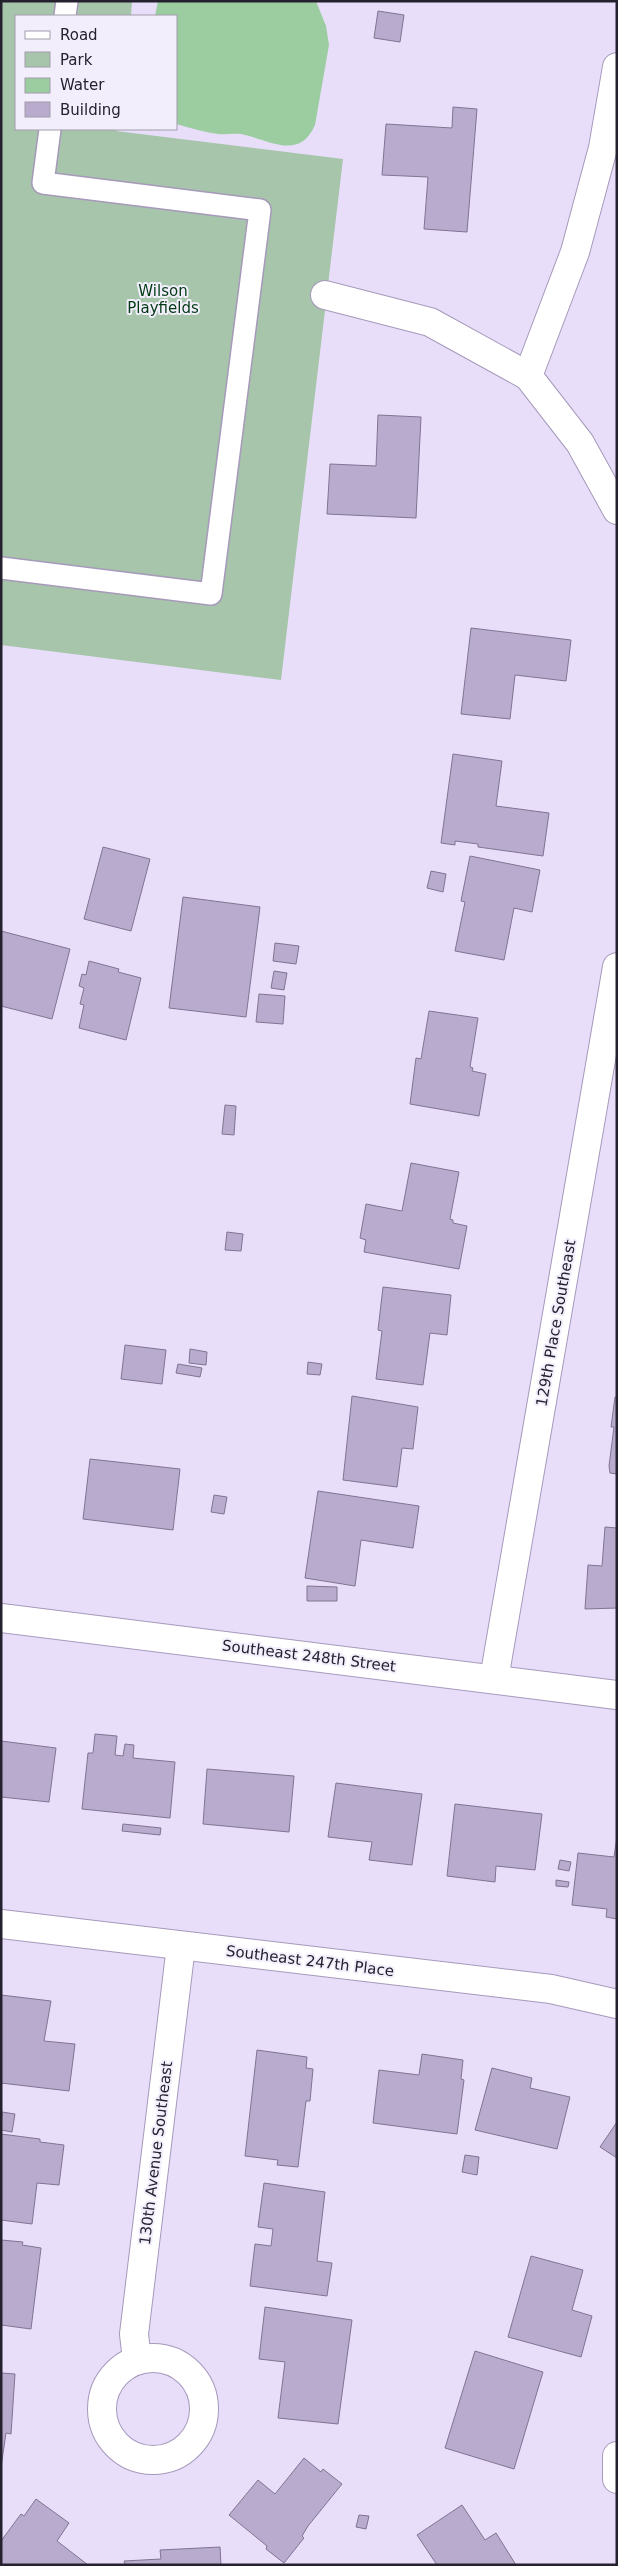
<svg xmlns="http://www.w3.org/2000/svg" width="618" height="2566" font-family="'DejaVu Sans',sans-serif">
<rect width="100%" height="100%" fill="#e8defa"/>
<!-- green -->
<path fill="#a7c5aa" d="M 1,1 L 132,1 L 131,16 L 16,16 L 16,129 L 116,129 L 116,131 L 343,159 L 281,680 L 1,645 Z"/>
<!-- water -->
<path fill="#9bcda1" d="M 158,1 L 316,1 L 326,26 L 329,45 L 315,125 C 299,161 270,140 241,134 C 233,133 225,135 218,134 C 204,132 190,128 176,124 L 176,16 L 155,16 Z"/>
<!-- building -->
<g fill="#b8abcd" stroke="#807493">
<path d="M 378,11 L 404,15 L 400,42 L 374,38 Z"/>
<path d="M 453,107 L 477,109 L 467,232 L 424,229 L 428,177 L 382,175 L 386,124 L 452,128 Z"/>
<path d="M 378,415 L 421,417 L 416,518 L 327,514 L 330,464 L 376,466 Z"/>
<path d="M 471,628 L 571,640 L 566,681 L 515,675 L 510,719 L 461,714 Z"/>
<path d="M 453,754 L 502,761 L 496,806 L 549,813 L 543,856 L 478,847 L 478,844 L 455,841 L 455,845 L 441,843 Z"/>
<path d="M 103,847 L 150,859 L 131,931 L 84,919 Z"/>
<path d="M 470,856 L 540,870 L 532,912 L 514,908 L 504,960 L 455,951 L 465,902 L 461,901 Z"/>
<path d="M 431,871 L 446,874 L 443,892 L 427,888 Z"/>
<path d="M 183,897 L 260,907 L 246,1017 L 169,1008 Z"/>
<path d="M 1,931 L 70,949 L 52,1019 L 1,1006 Z"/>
<path d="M 275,943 L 299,946 L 296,964 L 273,961 Z"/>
<path d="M 89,961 L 119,969 L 118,972 L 141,978 L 126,1040 L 79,1028 L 84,1005 L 80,1004 L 84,988 L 79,986 L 82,974 L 86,975 Z"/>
<path d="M 274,971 L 287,973 L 284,990 L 271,988 Z"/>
<path d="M 259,994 L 285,996 L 283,1024 L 256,1022 Z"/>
<path d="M 429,1011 L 478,1018 L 470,1067 L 473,1068 L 472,1071 L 486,1074 L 479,1116 L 410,1104 L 416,1058 L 421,1059 Z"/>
<path d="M 225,1105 L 236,1106 L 234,1135 L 222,1134 Z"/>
<path d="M 411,1163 L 459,1172 L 450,1219 L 453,1220 L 453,1223 L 467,1226 L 459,1269 L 364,1252 L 366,1240 L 360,1238 L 366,1204 L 402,1211 Z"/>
<path d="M 227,1232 L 243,1234 L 241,1251 L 225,1250 Z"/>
<path d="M 383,1287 L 451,1295 L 447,1335 L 430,1333 L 423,1385 L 376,1379 L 382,1331 L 378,1330 Z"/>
<path d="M 125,1345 L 166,1350 L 162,1384 L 121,1379 Z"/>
<path d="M 190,1349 L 207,1352 L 206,1365 L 189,1363 Z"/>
<path d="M 308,1362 L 322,1364 L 320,1375 L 307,1374 Z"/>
<path d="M 178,1364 L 202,1368 L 200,1377 L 176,1373 Z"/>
<path d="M 352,1396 L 418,1407 L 413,1449 L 402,1448 L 397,1487 L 343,1480 Z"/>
<path d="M 615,1397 L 617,1397 L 617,1474 L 610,1473 L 609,1466 L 614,1427 L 611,1427 Z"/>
<path d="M 90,1459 L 180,1469 L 173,1530 L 83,1519 Z"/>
<path d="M 318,1491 L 419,1506 L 413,1548 L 361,1540 L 355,1586 L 305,1578 Z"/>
<path d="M 214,1495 L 227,1497 L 224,1514 L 211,1512 Z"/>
<path d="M 605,1527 L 617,1528 L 617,1608 L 585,1609 L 588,1565 L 602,1566 Z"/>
<path d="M 307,1586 L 337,1587 L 337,1601 L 307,1601 Z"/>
<path d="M 95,1734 L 117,1736 L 115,1755 L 123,1756 L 125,1744 L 134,1745 L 133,1758 L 175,1762 L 170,1818 L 82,1809 L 88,1753 L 93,1753 Z"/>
<path d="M 1,1741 L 56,1748 L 49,1802 L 1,1797 Z"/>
<path d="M 207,1769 L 294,1776 L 289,1832 L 203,1824 Z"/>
<path d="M 336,1783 L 422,1794 L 412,1865 L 369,1860 L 372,1842 L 328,1837 Z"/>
<path d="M 455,1804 L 542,1814 L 535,1870 L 496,1866 L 495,1882 L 447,1876 Z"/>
<path d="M 123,1824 L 161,1828 L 160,1835 L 122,1831 Z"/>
<path d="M 617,1837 L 617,1919 L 606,1917 L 607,1909 L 572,1905 L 578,1853 L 614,1857 Z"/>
<path d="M 560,1860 L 571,1862 L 569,1871 L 558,1869 Z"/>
<path d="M 556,1880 L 569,1882 L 568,1887 L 556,1886 Z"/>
<path d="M 1,1995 L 51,2001 L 44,2041 L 75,2044 L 69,2091 L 1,2083 Z"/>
<path d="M 257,2050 L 307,2057 L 306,2068 L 313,2069 L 310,2101 L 306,2101 L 298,2167 L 277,2165 L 278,2160 L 245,2156 Z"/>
<path d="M 422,2054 L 463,2060 L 461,2079 L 464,2080 L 457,2134 L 373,2123 L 379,2070 L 419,2075 Z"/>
<path d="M 492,2068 L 532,2078 L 530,2088 L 570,2097 L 557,2149 L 475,2130 Z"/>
<path d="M 2,2112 L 15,2114 L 12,2132 L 1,2130 Z"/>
<path d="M 617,2122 L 617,2158 L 600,2147 Z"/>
<path d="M 1,2134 L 40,2139 L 40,2142 L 64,2145 L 59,2185 L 37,2183 L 32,2224 L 1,2220 Z"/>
<path d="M 465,2155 L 479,2157 L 477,2175 L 462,2172 Z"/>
<path d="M 264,2183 L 325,2192 L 317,2261 L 332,2263 L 327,2296 L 250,2286 L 255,2244 L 271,2246 L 273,2229 L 258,2227 Z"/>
<path d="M 1,2240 L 23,2242 L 22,2245 L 41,2248 L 31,2329 L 1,2325 Z"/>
<path d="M 531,2256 L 583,2270 L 572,2310 L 592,2316 L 581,2357 L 508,2337 Z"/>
<path d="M 265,2307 L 352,2320 L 338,2424 L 278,2418 L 285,2362 L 259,2359 Z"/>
<path d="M 475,2351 L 543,2372 L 514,2469 L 445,2448 Z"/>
<path d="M 1,2373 L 15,2374 L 11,2434 L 6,2433 L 1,2467 Z"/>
<path d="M 304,2458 L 321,2472 L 323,2469 L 342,2484 L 308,2526 L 302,2536 L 304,2538 L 284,2563 L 266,2549 L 267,2546 L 229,2515 L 258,2480 L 275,2494 Z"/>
<path d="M 36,2499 L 69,2523 L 57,2541 L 88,2565 L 1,2565 L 1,2541 L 21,2514 L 24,2516 Z"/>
<path d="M 462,2505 L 485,2540 L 496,2533 L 516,2565 L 437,2565 L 417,2535 Z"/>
<path d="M 359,2515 L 369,2516 L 366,2529 L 356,2527 Z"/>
<path d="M 220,2547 L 221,2565 L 125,2565 L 124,2561 L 161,2559 L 160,2550 Z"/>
</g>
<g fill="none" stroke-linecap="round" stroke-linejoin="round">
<!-- service casing -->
<g stroke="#a699ba" stroke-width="24">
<g id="service">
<path d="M 65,16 L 67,1"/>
<path d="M 1,568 L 211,594 L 260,210 L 43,183 L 50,129"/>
</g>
</g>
<!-- minor casing -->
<g stroke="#a699ba" stroke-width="30">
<g id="minor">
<path d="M 325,295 L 430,322 L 528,376 L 580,443 L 617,510"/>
<path d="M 528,376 L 575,252 L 603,148 L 617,67"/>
<path d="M 494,1679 L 617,967"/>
<path d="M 1,1924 L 551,1989 L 617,2004"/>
<circle cx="153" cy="2409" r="51"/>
<path d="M 137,2360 L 134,2334 L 181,1946"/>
<path d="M 617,2456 L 617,2479"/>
</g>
</g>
<!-- tertiary casing -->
<g stroke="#a699ba" stroke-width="30">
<path id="tertiary" d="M 1,1618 L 617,1695"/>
</g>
<!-- service -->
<use href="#service" stroke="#fff" stroke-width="21"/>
<!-- minor -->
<use href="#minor" stroke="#fff" stroke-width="28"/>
<!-- tertiary -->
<use href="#tertiary" stroke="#fff" stroke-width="28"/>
</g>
<g text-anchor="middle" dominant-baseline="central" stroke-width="4" stroke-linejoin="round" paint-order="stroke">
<!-- park labels -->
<g font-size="15" fill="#003a12" stroke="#f3eefc">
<text x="163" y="291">Wilson<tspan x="163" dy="17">Playfields</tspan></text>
</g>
<!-- street labels -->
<g font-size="15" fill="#26212e" stroke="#f3eefc">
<text transform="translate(556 1323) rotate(-80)">129th Place Southeast</text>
<text transform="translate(309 1656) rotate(7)">Southeast 248th Street</text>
<text transform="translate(310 1961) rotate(7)">Southeast 247th Place</text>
<text transform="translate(156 2153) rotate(-83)">130th Avenue Southeast</text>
</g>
</g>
<!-- border -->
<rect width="618" height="2566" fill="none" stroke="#26212e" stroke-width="5"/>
<!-- legend -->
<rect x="15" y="15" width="162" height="115" fill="#f3eefc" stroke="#a19caa"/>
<rect x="25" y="31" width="25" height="8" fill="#ffffff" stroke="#a19caa"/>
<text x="60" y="40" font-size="15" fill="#26212e">Road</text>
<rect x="25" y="52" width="25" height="15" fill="#a7c5aa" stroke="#a19caa"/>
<text x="60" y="65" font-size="15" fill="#26212e">Park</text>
<rect x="25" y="78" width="25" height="15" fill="#9bcda1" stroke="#a19caa"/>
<text x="60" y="90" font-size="15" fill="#26212e">Water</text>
<rect x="25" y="102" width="25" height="15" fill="#b8abcd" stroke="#a19caa"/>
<text x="60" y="115" font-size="15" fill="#26212e">Building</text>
</svg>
